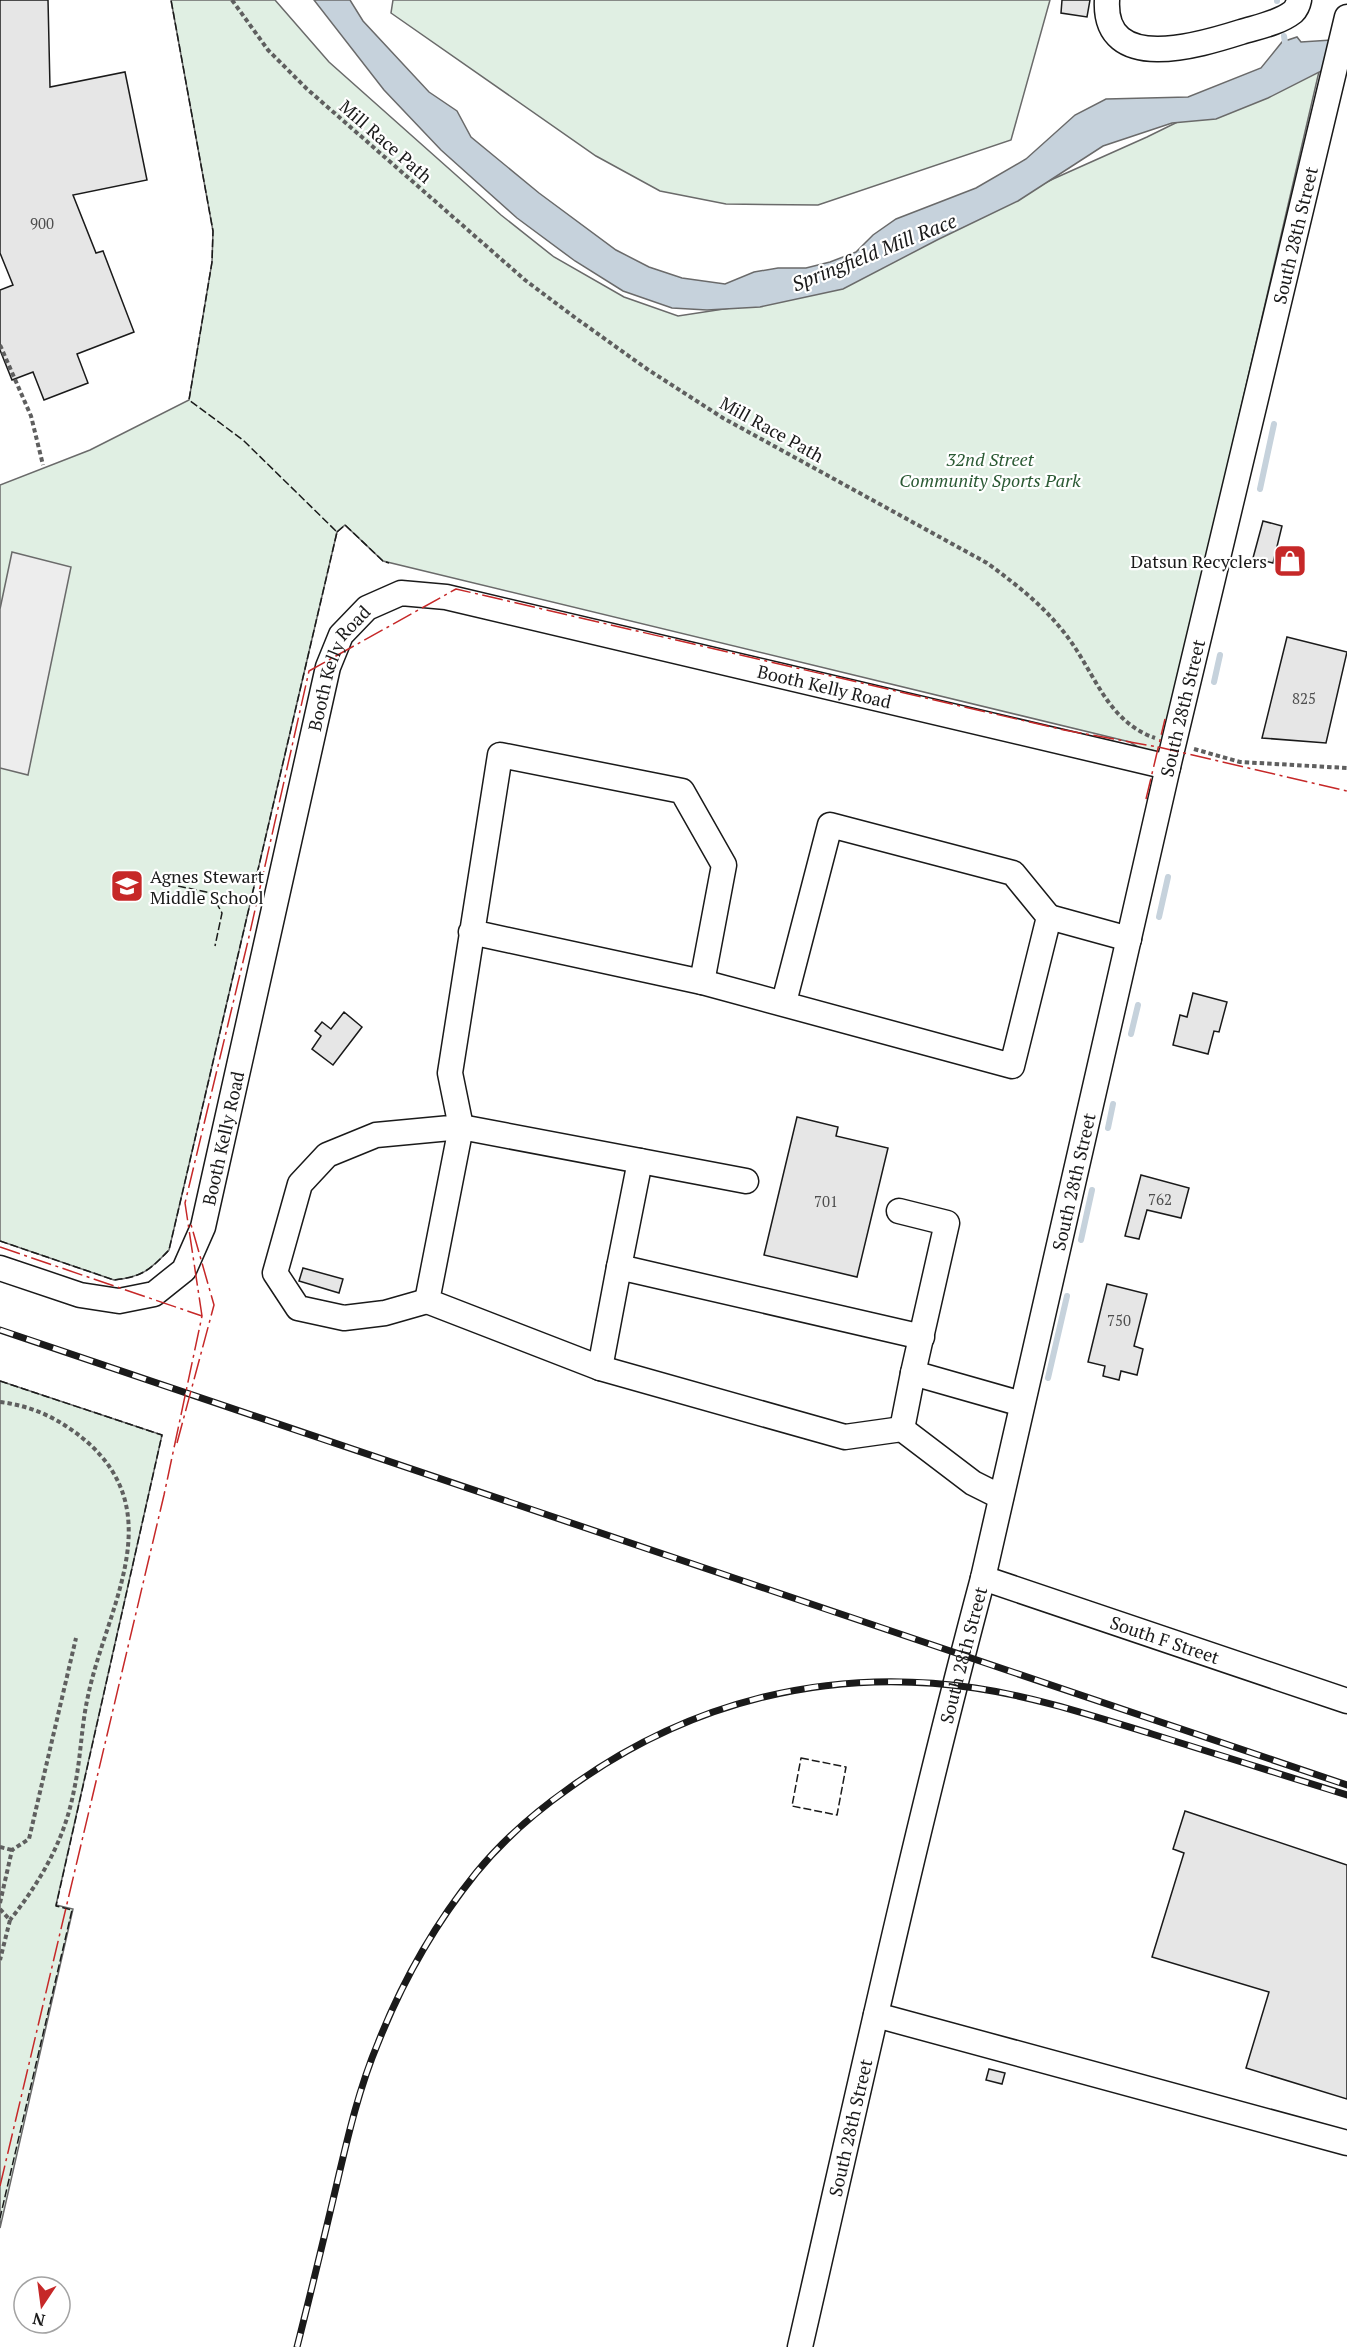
<svg xmlns="http://www.w3.org/2000/svg" width="1347" height="2347" font-family="'PT Serif',serif">
<rect width="100%" height="100%" fill="#fff"/>
<!-- green -->
<g fill="#e0efe3" stroke="#6a6a6a" stroke-width="1.5">
<path d="M 171,0 L 275,0 L 329,62 L 501,215 L 554,257 L 624,297 L 678,316 L 737,307 L 841,285 L 1053,179 L 1147,137 L 1324,50 L 1159,761 L 1130,742 L 383,561 L 345,525 L 337,532 L 169,1250 C 150,1270 142,1277 114,1280 L 0,1241 L 0,485 L 90,450 L 189,400 L 212,262 L 213,231 Z"/>
<path d="M 393,0 L 1050,0 L 1011,140 L 818,205 L 726,204 L 660,191 L 596,156 L 391,13 Z"/>
<path d="M 0,1381 L 162,1435 L 56,1905 L 73,1909 L 0,2228 Z"/>
</g>
<!-- parking -->
<path fill="#ededed" stroke="#6a6a6a" stroke-width="1.5" d="M 12,552 L 71,567 L 28,775 L 0,768 L 0,609 Z"/>
<!-- water -->
<path fill="#c6d2dc" stroke="#6a6a6a" stroke-width="1.5" d="M 314,0 L 350,0 L 363,21 L 429,92 L 457,111 L 471,137 L 539,193 L 616,250 L 649,267 L 682,278 L 725,284 L 754,272 L 778,268 L 806,268 L 830,262 L 856,252 L 873,235 L 896,219 L 976,188 L 1026,159 L 1075,115 L 1106,99 L 1188,97 L 1261,68 L 1282,42 L 1297,37 L 1301,42 L 1347,39 L 1347,58 L 1268,98 L 1216,119 L 1172,123 L 1103,146 L 1018,201 L 937,240 L 843,289 L 760,307 L 707,310 L 672,308 L 623,291 L 575,261 L 517,218 L 441,150 L 384,90 Z"/>
<g fill="none" stroke-linecap="round" stroke-linejoin="round">
<!-- stream -->
<g stroke="#c6d2dc" stroke-width="6">
<path d="M 1277,0 L 1277,1"/>
<path d="M 1284,36 L 1286,49"/>
<path d="M 1260,489 L 1274,424"/>
<path d="M 1214,682 L 1220,655"/>
<path d="M 1159,917 L 1168,877"/>
<path d="M 1131,1034 L 1138,1005"/>
<path d="M 1108,1128 L 1113,1104"/>
<path d="M 1081,1240 L 1092,1190"/>
<path d="M 1048,1378 L 1067,1296"/>
</g>
</g>
<!-- building -->
<g fill="#e6e6e6" stroke="#1a1a1a" stroke-width="1.5">
<path d="M 0,0 L 48,0 L 50,87 L 125,72 L 147,180 L 73,195 L 96,253 L 103,251 L 134,332 L 77,354 L 88,383 L 44,400 L 33,372 L 12,380 L 0,350 L 0,290 L 13,285 L 0,253 Z"/>
<path d="M 1062,0 L 1090,0 L 1087,17 L 1061,13 Z"/>
<path d="M 1263,521 L 1282,526 L 1273,563 L 1253,558 Z"/>
<path d="M 1287,637 L 1347,652 L 1326,743 L 1262,738 Z"/>
<path d="M 1193,993 L 1227,1002 L 1219,1032 L 1214,1031 L 1208,1054 L 1173,1045 L 1180,1015 L 1187,1017 Z"/>
<path d="M 344,1012 L 362,1027 L 333,1065 L 312,1049 L 321,1036 L 315,1031 L 322,1022 L 331,1029 Z"/>
<path d="M 797,1117 L 838,1127 L 836,1136 L 888,1148 L 857,1277 L 764,1255 Z"/>
<path d="M 1141,1175 L 1189,1188 L 1181,1218 L 1147,1210 L 1139,1239 L 1125,1236 Z"/>
<path d="M 303,1268 L 343,1279 L 339,1293 L 299,1281 Z"/>
<path d="M 1107,1284 L 1147,1294 L 1134,1346 L 1143,1349 L 1137,1375 L 1121,1371 L 1119,1380 L 1103,1376 L 1105,1366 L 1088,1362 Z"/>
<path d="M 1185,1811 L 1347,1865 L 1347,2099 L 1246,2068 L 1269,1992 L 1152,1957 L 1184,1853 L 1173,1849 Z"/>
<path d="M 989,2069 L 1005,2073 L 1002,2084 L 986,2080 Z"/>
</g>
<g fill="none" stroke-linecap="round" stroke-linejoin="round">
<!-- minor casing -->
<g stroke="#1a1a1a" stroke-width="27">
<g id="minor">
<path d="M 1107,0 C 1103,75 1200,45 1241,32 C 1257,27 1279,23 1293,12 C 1297,8 1298,5 1299,0"/>
<path d="M 1049,917 L 1129,939"/>
<path d="M 702,982 L 1012,1066 L 1049,917 L 1013,873 L 830,825 L 784,1002"/>
<path d="M 746,1181 L 461,1127 L 427,1301 L 600,1368 L 845,1437 L 902,1429 L 973,1483 L 1001,1497"/>
<path d="M 899,1211 L 947,1223 L 913,1373 L 1022,1404"/>
<path d="M 619,1267 L 640,1161"/>
<path id="s1" d="M 0,1268 L 80,1295 L 119,1301 L 154,1294 L 184,1270 L 203,1227 L 328,667 L 341,635 L 367,608 L 401,593 L 446,597 L 1168,767"/>
<path d="M 427,1301 L 385,1313 L 344,1318 L 298,1308 L 275,1273 L 300,1184 L 327,1155 L 376,1135 L 461,1127 L 450,1073 L 500,755 L 682,791 L 724,865 L 702,982 L 471,932"/>
<path d="M 600,1368 L 619,1267 L 922,1337"/>
<path d="M 902,1429 L 913,1373"/>
<path id="s2" d="M 983,1578 L 1347,1701"/>
<path d="M 876,2015 L 1347,2143"/>
<path id="s3" d="M 800,2347 C 859,2090 915,1833 983,1578 L 1168,767 L 1347,17"/>
</g>
</g>
<!-- path -->
<g stroke="#5f5f5f" stroke-width="4" stroke-dasharray="4.5 3" stroke-linecap="butt">
<path d="M 232,0 L 268,50 L 307,89 L 525,280 L 577,319 L 647,369 L 723,418 L 987,563 C 1017,585 1044,606 1066,635 C 1095,672 1106,721 1155,738"/>
<path d="M 0,345 L 31,416 L 43,465"/>
<path d="M 1194,749 L 1240,762 L 1347,768"/>
<path d="M 0,1402 C 33,1406 60,1419 86,1441 C 171,1514 106,1609 88,1696 C 81,1727 81,1759 74,1790 C 65,1839 41,1881 10,1920"/>
<path d="M 0,1847 L 12,1850"/>
<path d="M 0,1903 L 12,1850 L 29,1839 L 76,1638"/>
<path d="M 0,1909 L 10,1920 L 0,1960"/>
</g>
<!-- minor -->
<use href="#minor" stroke="#fff" stroke-width="24"/>
<!-- rail casing -->
<g stroke="#1a1a1a" stroke-width="7">
<g id="rail">
<path d="M 0,1330 L 1347,1785"/>
<path d="M 297,2347 C 311,2292 324,2238 337,2183 C 348,2136 359,2088 378,2043 C 402,1982 435,1924 476,1873 C 502,1841 534,1813 568,1789 C 687,1702 828,1666 975,1688 C 1036,1697 1093,1716 1152,1734 C 1217,1754 1282,1775 1347,1795"/>
</g>
</g>
<!-- rail -->
<use href="#rail" stroke="#fff" stroke-width="4.5" stroke-dasharray="14" stroke-linecap="butt"/>
<!-- fence -->
<g stroke="#1a1a1a" stroke-width="1.5" stroke-dasharray="8 3" stroke-linecap="butt">
<path d="M 337,532 L 345,525 L 383,561 L 389,563"/>
<path d="M 178,886 L 211,893 L 222,913 L 215,946"/>
<path d="M 0,1241 L 114,1280 C 142,1277 150,1270 169,1250 L 337,532 L 243,440 L 189,400 L 212,262 L 213,231 L 171,0"/>
<path d="M 0,1381 L 162,1435 L 56,1906 L 72,1910 L 0,2218"/>
<path d="M 801,1758 L 846,1767 L 837,1815 L 792,1806 Z"/>
</g>
<!-- power -->
<g stroke="#c62828" stroke-width="1.5" stroke-dasharray="21 4.5 3 4.5" stroke-linecap="butt">
<path d="M 1146,799 L 1165,719"/>
<path d="M 0,1247 L 202,1316"/>
<path d="M 177,1443 L 214,1305 L 190,1221"/>
<path d="M 0,2186 L 164,1495 L 202,1316 L 185,1203 L 248,941 L 309,671 L 456,589 L 1064,730 L 1158,747 L 1347,791"/>
</g>
</g>
<!-- icons -->
<defs>
<g id="shop-square" transform="scale(1.725)"><rect x="-9" y="-9" width="18" height="18" rx="4" fill="#c62828" stroke="#fff"/><path d="M-5-2.5h2.3a2.7 3.5 0 0 1 5.4 0H5L5.5 6h-11ZM-1.5-2.5h3a1.5 2.3 0 0 0-3 0Z" fill="#fff"/></g>
<g id="school-square" transform="scale(1.725)"><rect x="-9" y="-9" width="18" height="18" rx="4" fill="#c62828" stroke="#fff"/><path d="M0-5L7-2L0 1L-7-2ZM-4 1L0 2.5L4 1V4Q0 6-4 4Z" fill="#fff"/></g>
</defs>
<g fill-rule="evenodd">
<use href="#shop-square" x="1290" y="561"/>
<use href="#school-square" x="127" y="886"/>
</g>
<g text-anchor="middle" dominant-baseline="central" stroke-width="4.5" stroke-linejoin="round" paint-order="stroke">
<!-- number labels -->
<g font-size="15" fill="#4d4d4d">
<text x="42" y="223">900</text>
<text x="1304" y="698">825</text>
<text x="1160" y="1199">762</text>
<text x="826" y="1201">701</text>
<text x="1119" y="1320">750</text>
</g>
<!-- street labels -->
<g font-size="18" fill="#1a1a1a" stroke="#fff">
<text transform="translate(386 141) rotate(41)">Mill Race Path</text>
<text stroke="none"><textPath href="#s3" startOffset="2169">South 28th Street</textPath></text>
<text transform="translate(772 429) rotate(29)">Mill Race Path</text>
<text stroke="none"><textPath href="#s1" startOffset="822">Booth Kelly Road</textPath></text>
<text stroke="none"><textPath href="#s1" startOffset="1362">Booth Kelly Road</textPath></text>
<text stroke="none"><textPath href="#s3" startOffset="1683">South 28th Street</textPath></text>
<text stroke="none"><textPath href="#s1" startOffset="336">Booth Kelly Road</textPath></text>
<text stroke="none"><textPath href="#s3" startOffset="1197">South 28th Street</textPath></text>
<text stroke="none"><textPath href="#s2" startOffset="192">South F Street</textPath></text>
<text stroke="none"><textPath href="#s3" startOffset="711">South 28th Street</textPath></text>
<text stroke="none"><textPath href="#s3" startOffset="225">South 28th Street</textPath></text>
</g>
<!-- park labels -->
<g font-size="18" font-style="italic" fill="#2b5a34" stroke="#fff">
<text x="990" y="459">32nd Street<tspan x="990" dy="21">Community Sports Park</tspan></text>
</g>
<!-- poi labels -->
<g font-size="18" fill="#1a1a1a" stroke="#fff" text-anchor="end">
<text x="1267" y="561">Datsun Recyclers</text>
<text x="150" y="876" text-anchor="start">Agnes Stewart<tspan x="150" dy="21">Middle School</tspan></text>
</g>
<!-- water labels -->
<g font-size="20" font-style="italic" fill="#1a1a1a" stroke="#fff">
<text transform="translate(874 252) rotate(-22)">Springfield Mill Race</text>
</g>
</g>
<!-- north arrow -->
<g transform="translate(42 2305) rotate(193)"><circle r="28" fill="#ffffff" stroke="#a3a3a3" stroke-width="1.5"/>
<path d="M0-4.5L10 22L0 15L-10 22Z" fill="#c62828"/>
<text y="-9" font-size="16" font-weight="bold" text-anchor="middle" fill="#1a1a1a">N</text>
</g>
</svg>
